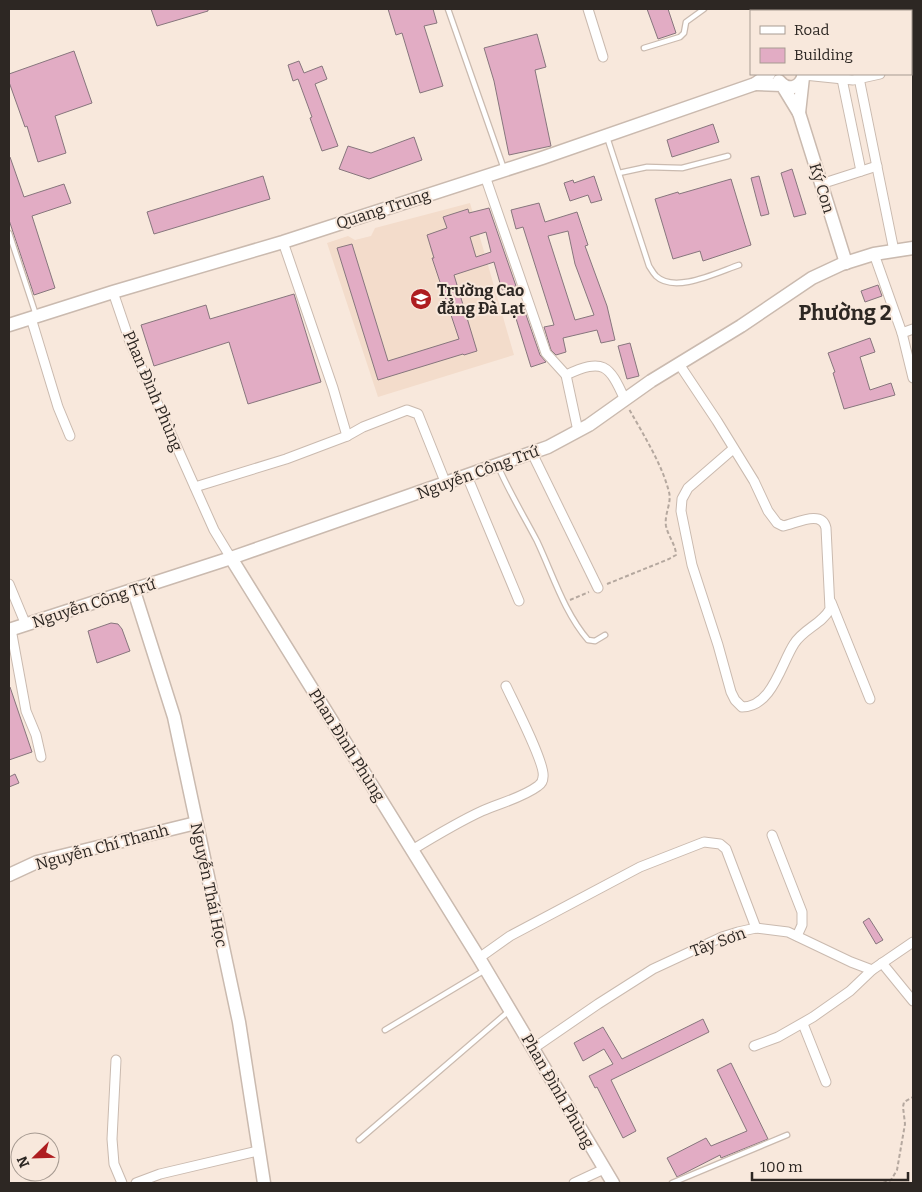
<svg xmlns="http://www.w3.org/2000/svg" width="922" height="1192" font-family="Bitter,serif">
<rect width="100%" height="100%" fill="#f8e8dc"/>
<!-- built -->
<path fill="#f3dccb" d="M 470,203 L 514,355 L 378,397 L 327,243 L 348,236 L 355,240 L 371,236 L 375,228 Z"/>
<!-- building -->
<g fill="#e2acc4" stroke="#87767d" fill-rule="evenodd">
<path d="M 151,9 L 208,9 L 208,11 L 157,26 Z"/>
<path d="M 388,9 L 433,9 L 437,23 L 424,26 L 443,86 L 420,93 L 402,33 L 396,35 Z"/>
<path d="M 647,9 L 668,9 L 676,33 L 658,39 Z"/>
<path d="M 537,34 L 546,67 L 535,70 L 551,146 L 509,155 L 494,81 L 484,48 Z"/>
<path d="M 74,51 L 92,103 L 55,116 L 66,153 L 38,162 L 27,126 L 25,127 L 9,82 L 9,74 Z"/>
<path d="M 299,61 L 304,73 L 322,66 L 327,79 L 315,84 L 338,146 L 322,151 L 310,118 L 312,117 L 298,79 L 293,81 L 288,65 Z"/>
<path d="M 713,124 L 719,142 L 672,157 L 667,140 Z"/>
<path d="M 414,137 L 422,160 L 369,179 L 339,169 L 348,146 L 371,153 Z"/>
<path d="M 9,157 L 10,157 L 24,197 L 64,184 L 71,203 L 32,216 L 55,288 L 34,295 L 9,220 Z"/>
<path d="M 792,169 L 806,214 L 794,217 L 781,173 Z"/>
<path d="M 263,176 L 270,199 L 154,234 L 147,212 Z"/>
<path d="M 594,176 L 602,200 L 591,203 L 588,195 L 570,201 L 564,183 L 573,180 L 574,183 Z"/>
<path d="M 759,176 L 769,214 L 761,216 L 751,178 Z"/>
<path d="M 731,179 L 751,245 L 703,261 L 700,251 L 673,259 L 655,199 L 678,192 L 679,194 Z"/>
<path d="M 539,203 L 545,222 L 577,212 L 588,245 L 585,246 L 607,306 L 615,340 L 601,343 L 597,330 L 563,338 L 566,352 L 556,355 L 551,350 L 544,327 L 554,325 L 523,227 L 516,229 L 511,210 ZM 568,231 L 575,264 L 594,315 L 575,320 L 548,236 Z"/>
<path d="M 489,208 L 516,286 L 502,290 L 494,262 L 454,275 L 477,351 L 464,355 L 463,354 L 378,380 L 337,248 L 352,244 L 388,361 L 459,339 L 432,258 L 434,258 L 427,235 L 447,228 L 443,217 L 468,209 L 469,213 ZM 486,232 L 491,252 L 476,257 L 470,237 Z"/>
<path d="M 878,285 L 882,296 L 865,302 L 861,291 Z"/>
<path d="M 294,294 L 321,382 L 248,404 L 229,342 L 154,366 L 141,325 L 206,305 L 210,319 Z"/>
<path d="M 524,309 L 540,355 L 546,362 L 531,367 L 514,312 Z"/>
<path d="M 870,338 L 875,352 L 860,357 L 870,390 L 891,383 L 895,395 L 844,409 L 833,373 L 835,372 L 828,353 Z"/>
<path d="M 630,343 L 639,376 L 627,379 L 618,346 Z"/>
<path d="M 111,623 L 118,624 L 122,629 L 130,651 L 97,663 L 88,631 Z"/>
<path d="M 9,687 L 10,687 L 32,752 L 9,760 Z"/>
<path d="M 15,774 L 19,783 L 9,787 L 9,777 Z"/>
<path d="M 869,918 L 883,940 L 876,944 L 863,922 Z"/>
<path d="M 703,1019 L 709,1032 L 611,1080 L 636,1131 L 623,1138 L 597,1087 L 595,1088 L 589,1076 L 613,1064 L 604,1049 L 583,1061 L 574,1043 L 603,1027 L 622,1059 Z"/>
<path d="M 731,1063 L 768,1139 L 721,1158 L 720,1155 L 677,1177 L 667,1158 L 706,1138 L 711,1146 L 747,1131 L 717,1070 Z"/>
</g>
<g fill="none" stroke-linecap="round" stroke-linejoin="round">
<!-- lane casing -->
<g stroke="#cabaaf" stroke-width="7">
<g id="lane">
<path d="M 448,9 L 504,169"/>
<path d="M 644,48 L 680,37 L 684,33 L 686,22 L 704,9"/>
<path d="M 607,137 L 649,266 C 651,269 653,273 656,276 C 675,294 718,272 739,265"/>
<path d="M 619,173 L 647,167 L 682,168 L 728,156"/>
<path d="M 9,233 L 36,315"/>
<path d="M 498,466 C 509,492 524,516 537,541 C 553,575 564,612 588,640 L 595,641 L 605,635"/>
<path d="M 385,1030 L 485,970"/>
<path d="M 359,1140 L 509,1011"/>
<path d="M 672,1183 L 787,1135"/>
</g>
</g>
<!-- street casing -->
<g stroke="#cabaaf" stroke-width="11">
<g id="street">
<path d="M 588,9 L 603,57"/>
<path d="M 911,67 L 913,67"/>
<path d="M 804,75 L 853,80 L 880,74"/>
<path d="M 859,78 L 894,251"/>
<path d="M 842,79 L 861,171"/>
<path d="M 485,176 L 546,353 L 566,375"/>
<path d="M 821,184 L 877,166"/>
<path d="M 874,254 L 902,333 L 913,378"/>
<path d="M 113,292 L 130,342 L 214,530 L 231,558"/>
<path d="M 31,318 L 58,407 L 70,436"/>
<path d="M 902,333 L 913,329"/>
<path d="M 679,364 L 717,421 L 754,481 L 768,511 L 777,523 L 783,526 C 795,524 822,509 826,528 L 830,609 C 822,624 803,629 794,644 C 781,664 772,707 742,707 L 735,700 L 731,692 L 718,645 L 692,565 L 681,511 L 682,499 L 688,488 L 733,449"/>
<path d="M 578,431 L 566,375 C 603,358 609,364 625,400"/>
<path d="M 347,436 L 363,427 L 407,410 L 418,414 L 446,484"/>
<path d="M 532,453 L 598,588"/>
<path d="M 467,476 L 519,601"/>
<path d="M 195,487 L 286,459 L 347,436 L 333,388 L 283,242"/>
<path d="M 9,584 L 26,625"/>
<path d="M 831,602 L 870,699"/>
<path d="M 11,629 L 26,711 L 36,735 L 41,757"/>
<path d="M 772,835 L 802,912 L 802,925 L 797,936"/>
<path d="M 412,850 C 435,836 458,822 482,811 C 500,803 522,798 538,786 C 541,784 543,781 543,777 C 546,765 513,701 506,686"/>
<path d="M 479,958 L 510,936 L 640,867 L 704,842 L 720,844 L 726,849 L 756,928"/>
<path d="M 882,963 L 913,1001"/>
<path d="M 803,1024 L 826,1082"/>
<path d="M 754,1046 L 778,1037 L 813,1017 L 850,991 L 872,970 L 913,942"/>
<path d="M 534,1048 L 598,1004 L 653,969 L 722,937 L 738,932 L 756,928 L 788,932 L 851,962 L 872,970"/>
<path d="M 116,1060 L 112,1139 L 114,1164 L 122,1183"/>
<path d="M 136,1183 L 160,1174 L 258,1151"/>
<path d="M 574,1183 L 604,1169"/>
</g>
</g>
<!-- secondary casing -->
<g stroke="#cabaaf" stroke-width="15">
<g id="secondary">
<path d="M 767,9 L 768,11"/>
<path d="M 828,11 L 830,9"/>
<path d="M 779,81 C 788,92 801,88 804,74"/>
<path d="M 755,84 L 782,85 L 799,113 L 846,263"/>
<path d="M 799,113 L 803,77"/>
<path d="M 9,325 L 113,292 L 283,242 L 542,158 L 755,84 L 769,74"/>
<path d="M 231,558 L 479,958 L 613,1183"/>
<path d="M 134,591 L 174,717 L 239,1022 L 264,1183"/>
<path d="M 9,630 L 231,558 L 548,447 L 589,425 L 651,381 L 741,326 L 812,278 L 842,264 L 874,254 L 913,248"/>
<path d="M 9,875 L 37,862 L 196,823"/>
</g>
</g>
<!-- path -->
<g stroke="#b5a89f" stroke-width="2" stroke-dasharray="4 2.5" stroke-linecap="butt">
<path d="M 607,584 L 669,559 L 676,555 C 676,545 668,536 666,526 C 664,514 672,503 669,492 C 662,464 643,434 629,409"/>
<path d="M 570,600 L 589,592"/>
<path d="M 883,1183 L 891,1180 L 897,1170 L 905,1124 L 903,1107 L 904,1102 L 913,1097"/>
</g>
<!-- lane -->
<use href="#lane" stroke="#fff" stroke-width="4.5"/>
<!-- street -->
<use href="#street" stroke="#fff" stroke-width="9"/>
<!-- secondary -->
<use href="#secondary" stroke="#fff" stroke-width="12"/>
</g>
<!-- icons -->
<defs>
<g id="university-disc" transform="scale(1.125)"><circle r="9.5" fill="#ae1d20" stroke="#f8e8dc"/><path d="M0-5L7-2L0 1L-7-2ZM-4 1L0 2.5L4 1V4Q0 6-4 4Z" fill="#fff"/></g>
</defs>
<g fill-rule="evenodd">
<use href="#university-disc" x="421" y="299"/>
</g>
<g text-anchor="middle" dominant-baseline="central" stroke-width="4" stroke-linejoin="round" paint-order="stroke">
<!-- street labels -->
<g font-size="16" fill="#2d2723" stroke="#f8e8dc">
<text transform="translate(822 188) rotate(73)">Ký Con</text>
<text transform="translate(383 209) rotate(-18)">Quang Trung</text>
<text transform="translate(153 391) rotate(67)">Phan Đình Phùng</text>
<text transform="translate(478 472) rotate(-20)">Nguyễn Công Trứ</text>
<text transform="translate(94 603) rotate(-18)">Nguyễn Công Trứ</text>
<text transform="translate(347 745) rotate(58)">Phan Đình Phùng</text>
<text transform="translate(102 847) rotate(-15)">Nguyễn Chí Thanh</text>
<text transform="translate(209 885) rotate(78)">Nguyễn Thái Học</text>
<text transform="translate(718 942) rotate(-20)">Tây Sơn</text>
<text transform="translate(558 1091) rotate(60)">Phan Đình Phùng</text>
</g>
<!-- poi labels -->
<g font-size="16" font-weight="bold" fill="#2d2723" stroke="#f8e8dc" text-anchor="start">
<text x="437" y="290">Trường Cao<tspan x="437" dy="18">đẳng Đà Lạt</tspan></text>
</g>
<!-- district labels -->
<g font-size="21" font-weight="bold" fill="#2d2723" stroke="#f8e8dc">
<text x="845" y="313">Phường 2</text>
</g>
</g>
<!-- border -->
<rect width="922" height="1192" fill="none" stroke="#2d2723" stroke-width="20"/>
<!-- legend -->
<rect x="750" y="10" width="162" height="65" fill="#f8e8dc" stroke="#a79b92"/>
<rect x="760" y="26" width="25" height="8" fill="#ffffff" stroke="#a79b92"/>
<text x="794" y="35" font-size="15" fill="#2d2723">Road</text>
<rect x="760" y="48" width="25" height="15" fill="#e2acc4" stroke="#a79b92"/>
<text x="794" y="60" font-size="15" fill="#2d2723">Building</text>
<!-- north arrow -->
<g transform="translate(35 1157) rotate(247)"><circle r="24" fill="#f8e8dc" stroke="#a79b92"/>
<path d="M0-4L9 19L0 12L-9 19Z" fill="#ae1d20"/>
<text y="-8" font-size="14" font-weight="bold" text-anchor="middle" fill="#2d2723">N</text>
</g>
<!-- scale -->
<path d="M752 1172v8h156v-8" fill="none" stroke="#2d2723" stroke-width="2.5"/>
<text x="760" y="1172" font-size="15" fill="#2d2723" stroke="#f8e8dc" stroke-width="4" paint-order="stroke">100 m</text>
</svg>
